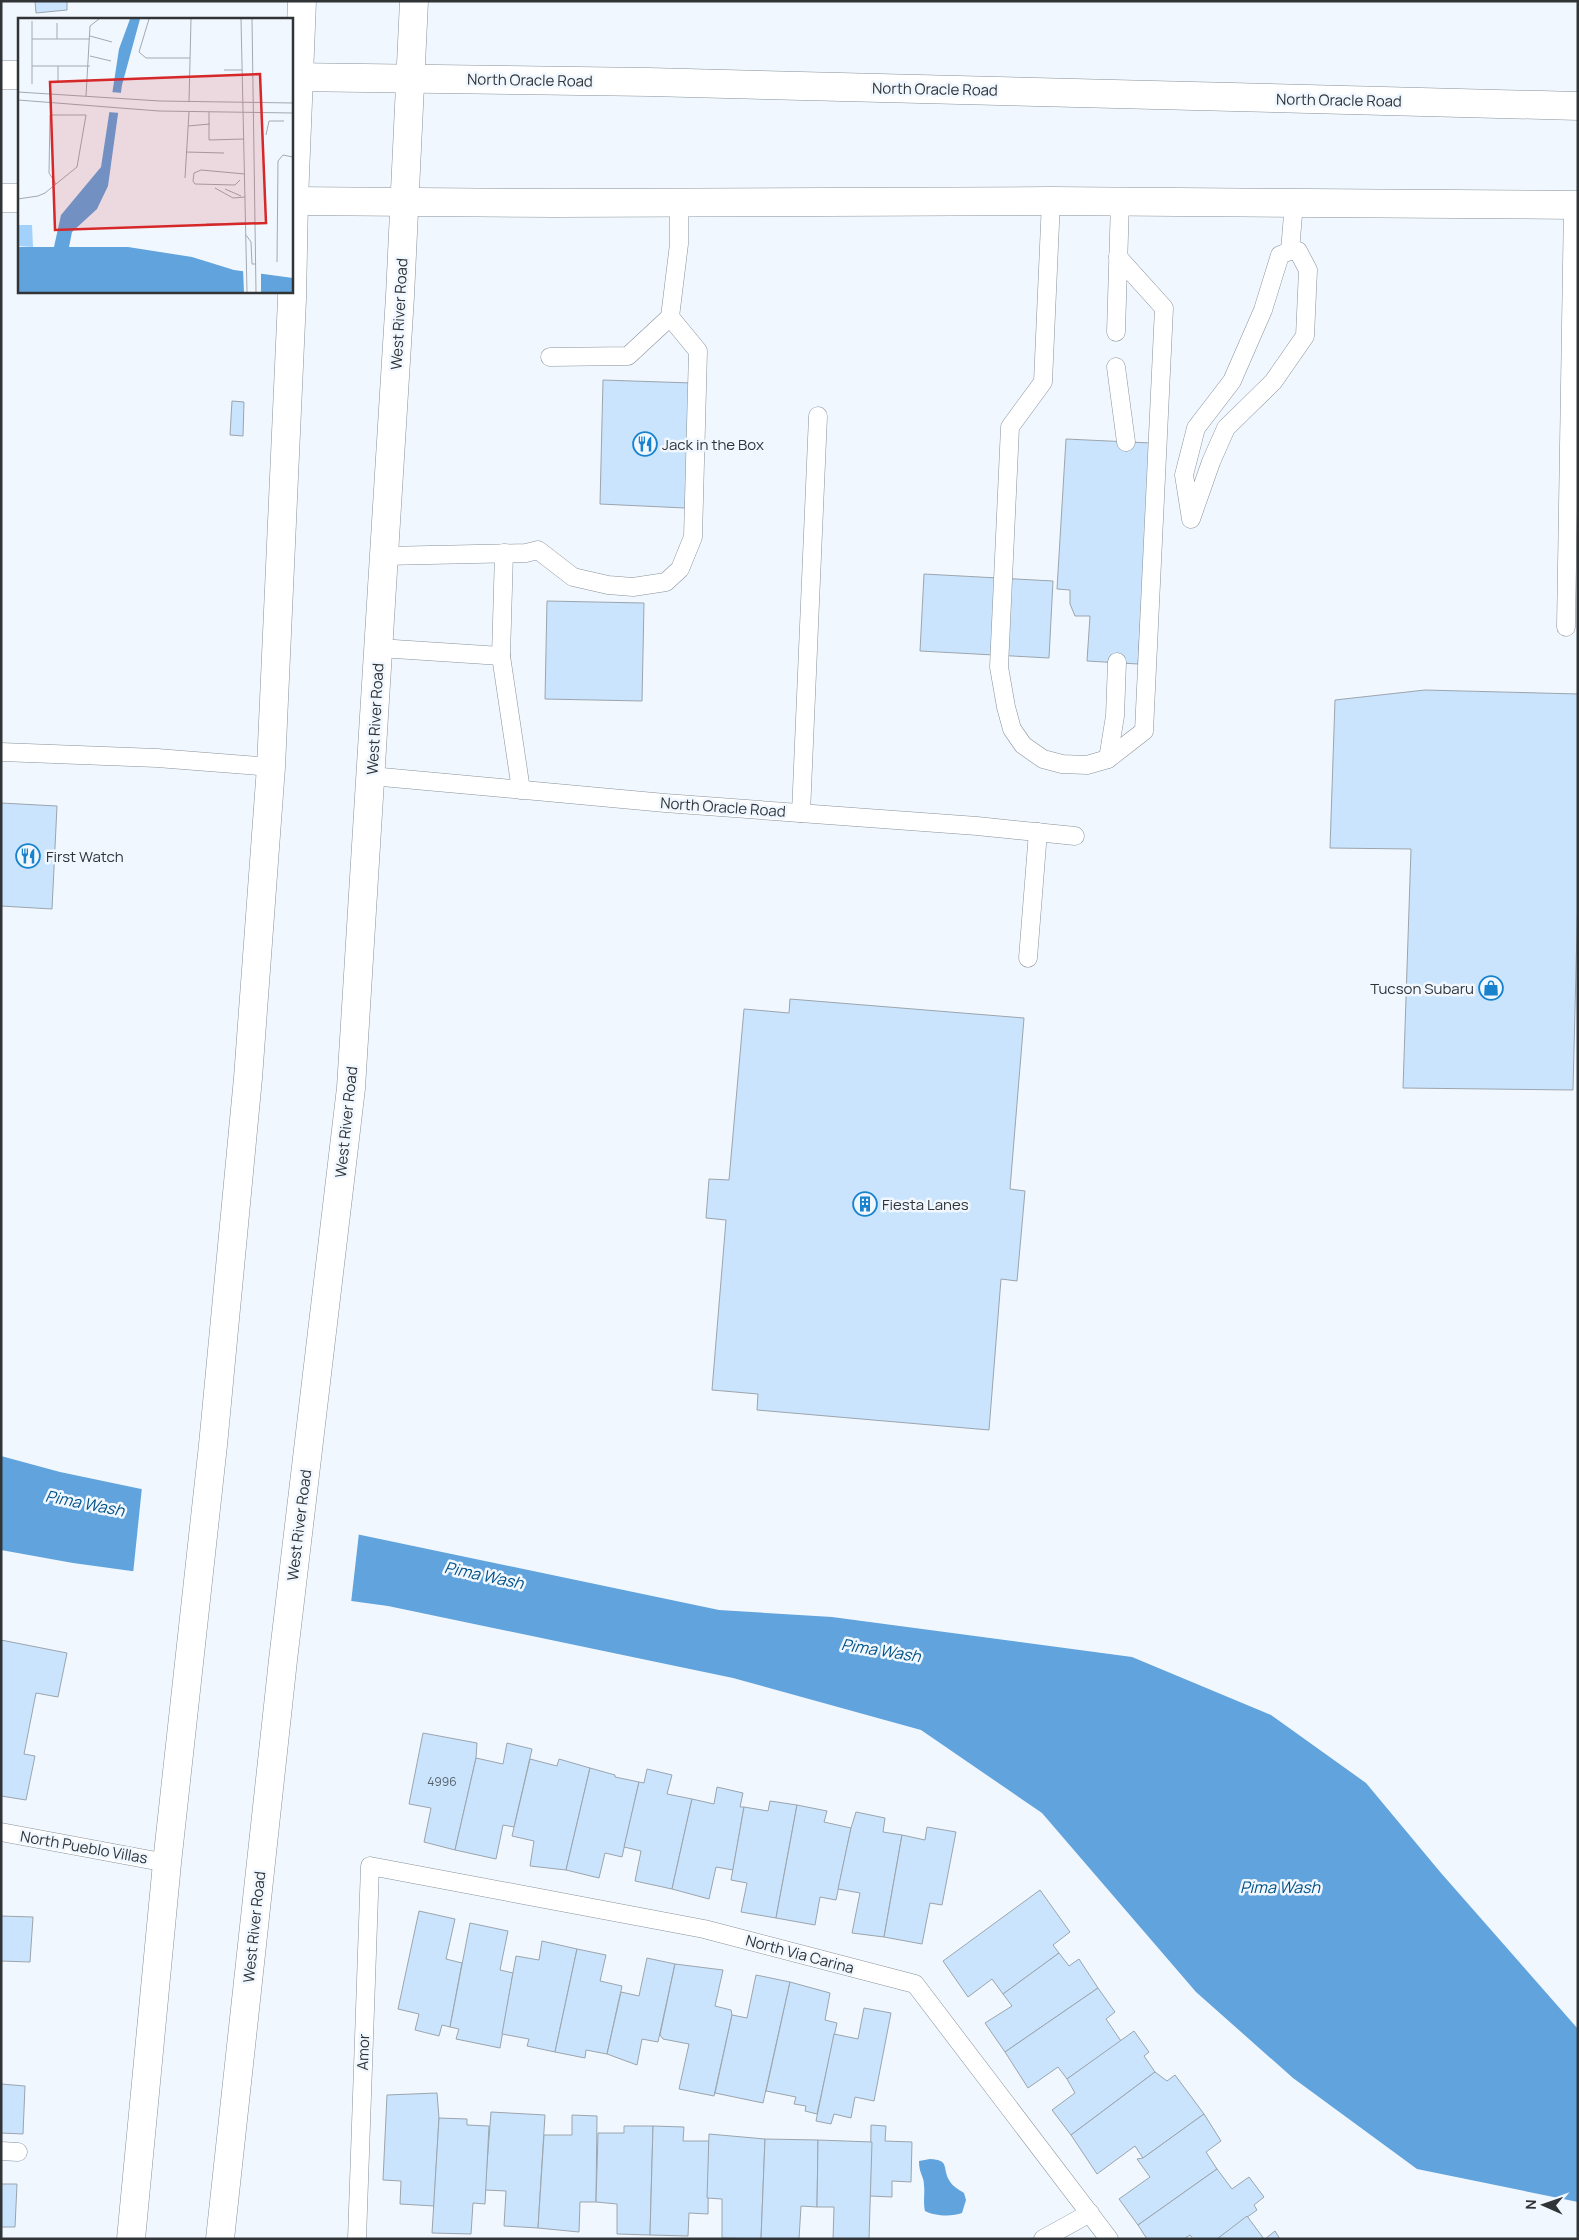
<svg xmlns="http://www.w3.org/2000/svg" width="1579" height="2240" font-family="Manrope,sans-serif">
<rect width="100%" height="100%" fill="#f0f7ff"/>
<!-- water -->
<g fill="#61a3dc">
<path d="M 1,1456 L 60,1472 L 719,1610 L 832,1617 L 1132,1657 L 1271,1715 L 1366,1783 L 1441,1873 L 1578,2029 L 1578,2202 L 1417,2169 L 1293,2078 L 1196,1992 L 1042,1813 L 921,1730 L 733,1678 L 388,1606 L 73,1563 L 1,1550 Z"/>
<path d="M 930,2159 C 950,2160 942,2167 949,2180 C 952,2186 958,2189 964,2193 L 966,2200 L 962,2213 C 952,2217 934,2216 925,2211 C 923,2202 925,2194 924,2185 C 924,2176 919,2174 919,2161 Z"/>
</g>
<!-- pier -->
<path fill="#f0f7ff" d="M 142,1487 L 359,1533 L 351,1603 L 133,1574 Z"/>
<!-- building -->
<g fill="#c9e4fc" stroke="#9ca5ae">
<path d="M 35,1 L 67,1 L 67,10 L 36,13 Z"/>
<path d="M 603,380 L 692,383 L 685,508 L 600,504 Z"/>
<path d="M 232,401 L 244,402 L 243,436 L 230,435 Z"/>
<path d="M 1066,439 L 1151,443 L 1138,664 L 1087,661 L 1090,616 L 1075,616 L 1070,604 L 1070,590 L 1057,589 Z"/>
<path d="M 924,574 L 1053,581 L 1049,658 L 920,651 Z"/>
<path d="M 547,601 L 644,603 L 642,701 L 545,699 Z"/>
<path d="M 1425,690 L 1578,694 L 1578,889 L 1573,1090 L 1403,1088 L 1411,849 L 1330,848 L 1335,700 Z"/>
<path d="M 1,803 L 57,806 L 52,909 L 1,906 Z"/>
<path d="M 790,999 L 1024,1018 L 1010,1189 L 1025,1191 L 1017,1281 L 1001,1279 L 989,1430 L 757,1410 L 758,1394 L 712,1390 L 726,1220 L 706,1218 L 709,1179 L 729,1180 L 744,1009 L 789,1013 Z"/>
<path d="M 1,1640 L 67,1653 L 58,1697 L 36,1693 L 24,1754 L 35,1756 L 26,1800 L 1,1796 Z"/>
<path d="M 423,1733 L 477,1743 L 476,1758 L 455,1850 L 424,1842 L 431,1808 L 409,1804 Z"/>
<path d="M 507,1743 L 532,1749 L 514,1827 L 503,1825 L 496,1859 L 455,1850 L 476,1758 L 503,1764 Z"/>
<path d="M 530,1759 L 557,1766 L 559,1759 L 590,1768 L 566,1870 L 530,1866 L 534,1841 L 512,1836 Z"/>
<path d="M 590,1768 L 615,1775 L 615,1777 L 639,1782 L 622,1857 L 605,1853 L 599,1878 L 566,1870 Z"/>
<path d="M 647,1769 L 672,1775 L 667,1794 L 692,1799 L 672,1889 L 635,1881 L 641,1851 L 624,1847 L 639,1782 L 644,1783 Z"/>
<path d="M 717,1787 L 743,1793 L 740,1807 L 744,1807 L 733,1870 L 716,1867 L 709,1899 L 672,1889 L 692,1799 L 714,1804 Z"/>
<path d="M 770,1801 L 797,1805 L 776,1918 L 741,1912 L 747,1883 L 731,1880 L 744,1807 L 768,1811 Z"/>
<path d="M 797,1805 L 827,1811 L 824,1822 L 851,1828 L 836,1900 L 820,1897 L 815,1925 L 776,1918 Z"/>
<path d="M 856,1812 L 885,1818 L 883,1832 L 902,1835 L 884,1937 L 852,1933 L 860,1893 L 838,1889 L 851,1828 Z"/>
<path d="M 927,1827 L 956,1832 L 942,1905 L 930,1903 L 922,1944 L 884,1937 L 902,1835 L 925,1840 Z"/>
<path d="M 1040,1890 L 1070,1932 L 1053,1945 L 1059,1953 L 1003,1994 L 992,1979 L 968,1997 L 943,1961 Z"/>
<path d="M 419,1911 L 455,1919 L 446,1959 L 462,1963 L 450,2027 L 442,2025 L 439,2036 L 415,2030 L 419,2014 L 398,2009 Z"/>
<path d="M 1,1916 L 33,1917 L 30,1962 L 1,1961 Z"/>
<path d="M 470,1923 L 508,1931 L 500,1970 L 513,1973 L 500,2048 L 456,2039 L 459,2029 L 450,2027 Z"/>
<path d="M 542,1941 L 577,1949 L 555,2052 L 527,2046 L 529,2039 L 502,2034 L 516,1956 L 539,1960 Z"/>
<path d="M 577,1949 L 606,1955 L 600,1981 L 622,1986 L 607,2054 L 586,2050 L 585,2058 L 555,2052 Z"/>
<path d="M 1059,1953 L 1069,1966 L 1079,1959 L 1098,1988 L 1005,2052 L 985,2023 L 1012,2006 L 1003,1994 Z"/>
<path d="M 647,1958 L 675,1964 L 658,2042 L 642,2039 L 637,2065 L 607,2054 L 621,1992 L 639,1996 Z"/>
<path d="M 675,1964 L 723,1970 L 715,2006 L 731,2010 L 732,2015 L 714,2096 L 679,2089 L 689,2044 L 663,2039 L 660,2035 Z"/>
<path d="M 756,1975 L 790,1982 L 763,2103 L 715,2093 L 732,2015 L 747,2018 Z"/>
<path d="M 790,1982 L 830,1993 L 825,2020 L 837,2023 L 817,2114 L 805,2111 L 806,2106 L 794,2104 L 796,2097 L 766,2091 Z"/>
<path d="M 1098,1988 L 1115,2012 L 1106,2019 L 1121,2041 L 1067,2079 L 1058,2067 L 1028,2088 L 1005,2052 Z"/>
<path d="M 864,2008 L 891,2013 L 874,2101 L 855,2097 L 851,2118 L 834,2114 L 831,2124 L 816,2121 L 834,2034 L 858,2039 Z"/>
<path d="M 1134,2031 L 1149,2052 L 1144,2056 L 1155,2072 L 1071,2135 L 1052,2110 L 1075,2093 L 1067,2079 Z"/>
<path d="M 1155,2072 L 1167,2081 L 1175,2075 L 1204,2114 L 1143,2158 L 1135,2146 L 1097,2174 L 1071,2135 Z"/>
<path d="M 1,2084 L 25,2086 L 23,2134 L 1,2133 Z"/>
<path d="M 437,2093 L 439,2118 L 434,2206 L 400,2204 L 401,2181 L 383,2180 L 387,2095 Z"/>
<path d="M 491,2112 L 545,2115 L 538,2228 L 504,2226 L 506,2191 L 485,2190 Z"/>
<path d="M 1204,2114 L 1221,2141 L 1206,2152 L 1217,2169 L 1138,2225 L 1119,2199 L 1150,2177 L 1137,2159 L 1143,2158 Z"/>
<path d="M 572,2115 L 597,2116 L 596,2202 L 580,2202 L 579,2232 L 538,2228 L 544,2135 L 572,2135 Z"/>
<path d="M 439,2118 L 467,2119 L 467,2125 L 489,2126 L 485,2204 L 473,2203 L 471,2234 L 432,2233 Z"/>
<path d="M 871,2125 L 886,2126 L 885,2141 L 912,2142 L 911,2182 L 892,2181 L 892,2197 L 870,2196 Z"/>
<path d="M 624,2126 L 653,2126 L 650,2235 L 617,2234 L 617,2204 L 596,2202 L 598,2133 L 624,2133 Z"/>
<path d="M 653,2126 L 684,2127 L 683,2141 L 709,2141 L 708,2214 L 689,2213 L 688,2236 L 650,2235 Z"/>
<path d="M 709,2134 L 765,2139 L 761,2239 L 722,2238 L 722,2199 L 707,2198 Z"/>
<path d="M 765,2139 L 818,2140 L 817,2207 L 801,2206 L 799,2239 L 761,2239 Z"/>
<path d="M 818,2140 L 872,2142 L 869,2239 L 833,2239 L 834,2207 L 817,2207 Z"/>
<path d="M 1217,2169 L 1232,2189 L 1249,2177 L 1264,2197 L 1254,2205 L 1257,2210 L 1217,2239 L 1193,2239 L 1190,2235 L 1184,2239 L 1147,2239 L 1138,2225 Z"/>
<path d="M 1,2184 L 17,2184 L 15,2227 L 1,2227 Z"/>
<path d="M 1247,2216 L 1264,2239 L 1217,2239 Z"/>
<path d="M 1275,2231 L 1280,2239 L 1265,2239 Z"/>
</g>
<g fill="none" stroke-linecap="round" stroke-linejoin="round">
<!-- lane casing -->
<g stroke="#89929a" stroke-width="19">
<g id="lane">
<path d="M 1051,201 L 1043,382 L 1010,427 L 999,667 L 1006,707 L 1012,729 L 1023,745 L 1043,759 L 1062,764 L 1087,765 L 1108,759 L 1144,731 L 1164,308 L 1118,257"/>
<path d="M 1290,251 L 1298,251 L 1308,270 L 1305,336 L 1273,382 L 1226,428 L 1211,462 L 1191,519 L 1184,475 L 1196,428 L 1232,381 L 1263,310 L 1280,255 Z"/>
<path d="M 1290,251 L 1294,203"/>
<path d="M 1116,332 L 1120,202"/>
<path d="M 550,357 L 628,356 L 670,317 L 679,244 L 679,203"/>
<path d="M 1116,367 L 1126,442"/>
<path d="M 504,553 L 501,656 L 521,790"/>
<path d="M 384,556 L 526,553 L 538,550 L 573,577 L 608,585 L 633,587 L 666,582 L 680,569 L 693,537 L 698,351 L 670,317"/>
<path d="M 1566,627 L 1573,205"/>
<path d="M 379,648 L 501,656"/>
<path d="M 1,752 L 157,758 L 271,767"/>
<path d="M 1108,759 L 1115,716 L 1117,662"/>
<path d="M 371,776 L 665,803 L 977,826 L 1075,836"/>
<path d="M 801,813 L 818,416"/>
<path d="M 1028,958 L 1038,832"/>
<path d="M 1,1832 L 167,1863"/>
<path d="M 1,2151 L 18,2152"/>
<path d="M 357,2239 L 370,1866 L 704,1929 L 915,1984 L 1109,2239"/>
<path d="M 1043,2239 L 1090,2213"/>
</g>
</g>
<!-- primary casing -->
<g stroke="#89929a" stroke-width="29">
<g id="primary">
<path d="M 131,2239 L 167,1863 L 213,1445 L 248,1078 L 271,767 L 292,299 L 294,201 L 302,1"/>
<path d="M 220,2239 L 283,1660 L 351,1088 L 400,296 L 414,1"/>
</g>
</g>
<!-- highway casing -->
<g stroke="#89929a" stroke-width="29">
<g id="highway">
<path d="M 1,75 L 19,75"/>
<path d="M 291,77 L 649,82 L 1578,106"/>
<path d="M 1,198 L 19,198"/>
<path d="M 291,201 L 556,203 L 1051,201 L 1578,205"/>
</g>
</g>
<!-- lane -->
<use href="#lane" stroke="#fff" stroke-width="18"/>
<!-- primary -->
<use href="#primary" stroke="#fff" stroke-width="28"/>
<!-- highway -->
<use href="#highway" stroke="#fff" stroke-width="28"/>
</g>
<!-- icons -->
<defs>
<g id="restaurant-ring" transform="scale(1.25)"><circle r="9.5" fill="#f0f7ff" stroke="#1882cd" stroke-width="1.5"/><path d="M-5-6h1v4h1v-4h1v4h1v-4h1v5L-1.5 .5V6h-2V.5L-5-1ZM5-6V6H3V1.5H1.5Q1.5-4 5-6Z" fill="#1882cd"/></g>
<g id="shop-ring" transform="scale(1.25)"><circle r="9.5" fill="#f0f7ff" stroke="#1882cd" stroke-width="1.5"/><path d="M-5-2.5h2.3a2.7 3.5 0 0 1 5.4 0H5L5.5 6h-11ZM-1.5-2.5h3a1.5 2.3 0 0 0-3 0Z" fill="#1882cd"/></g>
<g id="building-ring" transform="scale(1.25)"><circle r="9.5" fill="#f0f7ff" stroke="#1882cd" stroke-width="1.5"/><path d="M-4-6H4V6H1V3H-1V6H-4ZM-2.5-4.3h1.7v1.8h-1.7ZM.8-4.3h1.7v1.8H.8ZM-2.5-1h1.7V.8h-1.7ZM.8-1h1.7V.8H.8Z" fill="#1882cd"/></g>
</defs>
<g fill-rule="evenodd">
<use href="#restaurant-ring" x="645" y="444"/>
<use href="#restaurant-ring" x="28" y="856"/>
<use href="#shop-ring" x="1491" y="988"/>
<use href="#building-ring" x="865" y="1204"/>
</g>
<g text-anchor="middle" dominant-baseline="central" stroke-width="5" stroke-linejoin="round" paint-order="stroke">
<!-- number labels -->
<g font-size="12" fill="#566068">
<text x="442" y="1781">4996</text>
</g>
<!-- street labels -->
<g font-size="15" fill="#303437" stroke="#f0f7ff">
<text transform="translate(530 80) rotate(1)">North Oracle Road</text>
<text transform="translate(935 89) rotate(1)">North Oracle Road</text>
<text transform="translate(1339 100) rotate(1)">North Oracle Road</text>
<text transform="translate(399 314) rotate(-87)">West River Road</text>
<text transform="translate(375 719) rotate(-87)">West River Road</text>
<text transform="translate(723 807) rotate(4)">North Oracle Road</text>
<text transform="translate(346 1122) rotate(-84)">West River Road</text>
<text transform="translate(299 1525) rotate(-83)">West River Road</text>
<text transform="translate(84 1847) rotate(10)">North Pueblo Villas</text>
<text transform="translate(254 1927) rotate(-84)">West River Road</text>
<text transform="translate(800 1954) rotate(15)">North Via Carina</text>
<text transform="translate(363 2052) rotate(-88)">Amor</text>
</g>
<!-- poi labels -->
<g font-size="15" fill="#303437" stroke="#f0f7ff" text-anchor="start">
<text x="662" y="444">Jack in the Box</text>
<text x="46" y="856">First Watch</text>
<text x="1474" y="988" text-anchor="end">Tucson Subaru</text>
<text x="882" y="1204">Fiesta Lanes</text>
</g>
<!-- water labels -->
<g font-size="16" font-style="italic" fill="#005186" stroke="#f0f7ff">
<text transform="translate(85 1503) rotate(11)">Pima Wash</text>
<text transform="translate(484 1575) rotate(12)">Pima Wash</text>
<text transform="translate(881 1650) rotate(9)">Pima Wash</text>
<text x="1280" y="1887">Pima Wash</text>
</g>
</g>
<!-- overview -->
<g transform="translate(18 18)">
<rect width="275" height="275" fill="#f0f7ff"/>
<path d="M 0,207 L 14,207 L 15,229 L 0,228 Z" fill="#a2d1fb"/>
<path d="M 112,1 L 122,1 L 104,67 L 90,168 L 79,191 L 54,214 L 51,229 L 110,229 L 174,239 L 216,252 L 275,260 L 275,274 L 0,274 L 0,229 L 36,229 L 43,197 L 83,149 L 101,31 Z" fill="#61a3dc"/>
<path d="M 92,74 L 105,75 L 102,95 L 90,94 ZM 225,251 L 243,254 L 243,274 L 226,274 Z" fill="#f0f7ff"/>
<path fill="none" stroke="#a3a9af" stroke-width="1" d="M 131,1 L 121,34 L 128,40 L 172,40M 223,1 L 229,274M 234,1 L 238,274M 72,18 L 94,24M 14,21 L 72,21M 39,21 L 39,5M 72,38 L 93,43M 14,48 L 72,48M 206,52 L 224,52M 40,65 L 40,48M 14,66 L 14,3M 0,74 L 142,83 L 275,85M 68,78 L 72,8 L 81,1M 0,82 L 141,93 L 275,95M 171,84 L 173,1M 191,94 L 191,122 L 226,121M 170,108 L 192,106M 248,117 L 251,103 L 266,103M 168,134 L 206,135M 167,160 L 171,94M 175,163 L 176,155 L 183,152 L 227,156M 175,163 L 177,166 L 217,167 L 222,162M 197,170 L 215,180 L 227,179M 207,171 L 223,178M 0,181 L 20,178 L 27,175 L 38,166 L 59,149 L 68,97 L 32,97 L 31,155 L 38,166M 188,206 L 228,205M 228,217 L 233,224 L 234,246 L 238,246M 259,244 L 260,143 L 265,137 L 275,139"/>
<path fill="#d62828" fill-opacity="0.15" stroke="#d62828" stroke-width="2.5" d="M 242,56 L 248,205 L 37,212 L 32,64 Z"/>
<rect width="275" height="275" fill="none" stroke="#303437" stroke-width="2.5"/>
</g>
<!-- border -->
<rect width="1579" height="2240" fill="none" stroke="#303437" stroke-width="5"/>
<!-- north arrow -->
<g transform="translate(1544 2205) rotate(272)" stroke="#f0f7ff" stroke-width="4" paint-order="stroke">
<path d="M0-4L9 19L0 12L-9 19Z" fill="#303437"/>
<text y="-8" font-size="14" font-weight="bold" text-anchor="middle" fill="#303437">N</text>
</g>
</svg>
